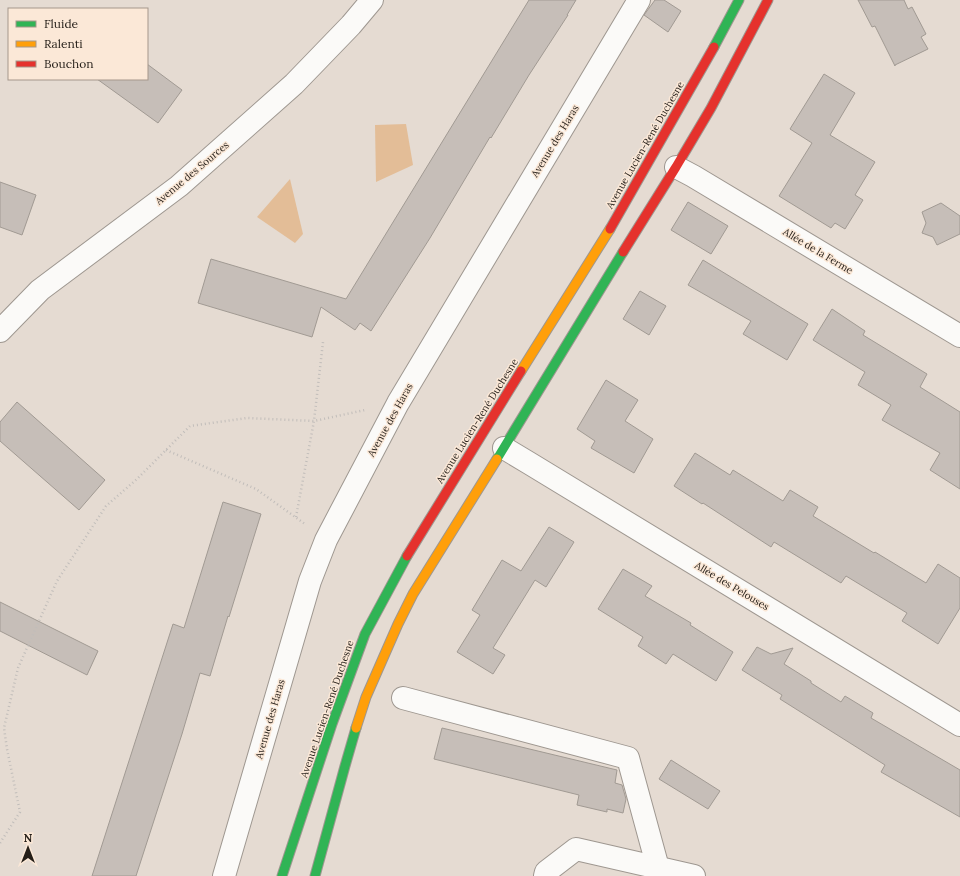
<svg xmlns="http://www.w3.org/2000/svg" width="960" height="876" font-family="Lora,serif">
<rect width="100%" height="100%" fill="#e5dbd2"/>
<!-- green -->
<g fill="#e3bd97">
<path d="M 406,124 L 413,165 L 376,182 L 375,125 Z"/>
<path d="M 290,179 L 303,234 L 295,243 L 257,217 Z"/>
</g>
<!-- building -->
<g fill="#c6beb8" stroke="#a19a93">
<path d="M 529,0 L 576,0 L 567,15 L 568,15 L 529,75 L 491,138 L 490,137 L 430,238 L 371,331 L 360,323 L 355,330 L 321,307 L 312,337 L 198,303 L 211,259 L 346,299 Z"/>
<path d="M 655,0 L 664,0 L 681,11 L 668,32 L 644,15 Z"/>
<path d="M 858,0 L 904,0 L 908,9 L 912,7 L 926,34 L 921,37 L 928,49 L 895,65 L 895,66 L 875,26 L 872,27 Z"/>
<path d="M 147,64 L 182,90 L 158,123 L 97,79 L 147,79 Z"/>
<path d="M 824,74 L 855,93 L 830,135 L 875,162 L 855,195 L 863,200 L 845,229 L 835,223 L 831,228 L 779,196 L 812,143 L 790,129 Z"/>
<path d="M 0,182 L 36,195 L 22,235 L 0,227 Z"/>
<path d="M 688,202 L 728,226 L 711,254 L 671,230 Z"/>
<path d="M 941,203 L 960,216 L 960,234 L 937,245 L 933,237 L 922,233 L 926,223 L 922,212 Z"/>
<path d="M 703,260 L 808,324 L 787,360 L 743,334 L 751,321 L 688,285 Z"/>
<path d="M 640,291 L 666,306 L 649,335 L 623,319 Z"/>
<path d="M 832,309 L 865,331 L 863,335 L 927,374 L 920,387 L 960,412 L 960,489 L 930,470 L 940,453 L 882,420 L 891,405 L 858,385 L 865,372 L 813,340 Z"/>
<path d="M 606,380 L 638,400 L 625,421 L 653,439 L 634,473 L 591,448 L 595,441 L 577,429 Z"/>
<path d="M 17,402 L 105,480 L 79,510 L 0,441 L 0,422 Z"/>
<path d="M 695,453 L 730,475 L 733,470 L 783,501 L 790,490 L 818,507 L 813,516 L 874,553 L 875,552 L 926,583 L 938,564 L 960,578 L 960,608 L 938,644 L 902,621 L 907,613 L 846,576 L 841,583 L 774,542 L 771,547 L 703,503 L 702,504 L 674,486 Z"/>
<path d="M 223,502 L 261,514 L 229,617 L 228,616 L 210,676 L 200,673 L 182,734 L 136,876 L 92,876 L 173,624 L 184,628 Z"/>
<path d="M 549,527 L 574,542 L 546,587 L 535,580 L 493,648 L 505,655 L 493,674 L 457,652 L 480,615 L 472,610 L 502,560 L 521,571 Z"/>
<path d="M 623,569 L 652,586 L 645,596 L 691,623 L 690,625 L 733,652 L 716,681 L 673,654 L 666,664 L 638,646 L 643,637 L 598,609 Z"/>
<path d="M 0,602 L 98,651 L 87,675 L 0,631 Z"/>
<path d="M 757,647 L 771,654 L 793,648 L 784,664 L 811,681 L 811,683 L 841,702 L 845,696 L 873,713 L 871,718 L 960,770 L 960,817 L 881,772 L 885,765 L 780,699 L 782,695 L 742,670 Z"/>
<path d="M 442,728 L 617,770 L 615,783 L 622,785 L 626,799 L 623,813 L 607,809 L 607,812 L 577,805 L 579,795 L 434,759 Z"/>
<path d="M 671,760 L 720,791 L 708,809 L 659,779 Z"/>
</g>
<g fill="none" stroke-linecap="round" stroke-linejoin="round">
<!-- street casing -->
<g stroke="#9e9790" stroke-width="24">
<g id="street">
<path d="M 676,167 L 693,176 L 960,336"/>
<path d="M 0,331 L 40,290 L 179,186 L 294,84 L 351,25 L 372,0"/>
<path d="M 504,448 L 529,463 L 960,725"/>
<path d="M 403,698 L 628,758 L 658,868"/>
<path d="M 224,876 L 310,581 L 326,540 L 398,403 L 639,0"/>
<path d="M 545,876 L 546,872 L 576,849 L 694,876"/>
</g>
</g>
<!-- fast casing -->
<g stroke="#9e9790" stroke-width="11">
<g id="fast">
<path d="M 714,47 L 739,0"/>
<path d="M 497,459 L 623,252"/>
<path d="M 282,876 L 332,724 L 365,634 L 407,556"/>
<path d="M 315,876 L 345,766 L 356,728"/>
</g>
</g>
<!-- slow casing -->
<g stroke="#9e9790" stroke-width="11">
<g id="slow">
<path d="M 521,371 L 610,229"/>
<path d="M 356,728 L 366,697 L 398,624 L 413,594 L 497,459"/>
</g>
</g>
<!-- jam casing -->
<g stroke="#9e9790" stroke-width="11">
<g id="jam">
<path d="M 610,229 L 714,47"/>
<path d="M 623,252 L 676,167 L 711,108 L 768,0"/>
<path d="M 407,556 L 521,371"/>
</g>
</g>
<!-- path -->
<g stroke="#c1bdba" stroke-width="2.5" stroke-dasharray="1 3" stroke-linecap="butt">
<path d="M 166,450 L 256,489 L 305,524"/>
<path d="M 296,517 L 314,421 L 323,342"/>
<path d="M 0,843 L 20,812 L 7,749 L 4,728 L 18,668 L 57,581 L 106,506 L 137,479 L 190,426 L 247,418 L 314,421 L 365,410"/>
</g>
<!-- street -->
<use href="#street" stroke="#fbfaf8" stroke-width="22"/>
<!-- fast -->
<use href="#fast" stroke="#30b455" stroke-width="9"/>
<!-- slow -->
<use href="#slow" stroke="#ff9f0a" stroke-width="9"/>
<!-- jam -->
<use href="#jam" stroke="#e5322d" stroke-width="9"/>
</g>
<g text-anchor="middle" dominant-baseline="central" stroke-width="3" stroke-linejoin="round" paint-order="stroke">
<!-- street labels -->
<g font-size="10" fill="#241e18" stroke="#fbe8d7">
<text transform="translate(555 141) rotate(-59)">Avenue des Haras</text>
<text transform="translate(645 145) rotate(-60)">Avenue Lucien-René Duchesne</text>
<text transform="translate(192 173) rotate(-40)">Avenue des Sources</text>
<text transform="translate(818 251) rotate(31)">Allée de la Ferme</text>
<text transform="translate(390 420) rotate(-61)">Avenue des Haras</text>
<text transform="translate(477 421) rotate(-58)">Avenue Lucien-René Duchesne</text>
<text transform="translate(732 586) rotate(31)">Allée des Pelouses</text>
<text transform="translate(327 709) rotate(-71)">Avenue Lucien-René Duchesne</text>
<text transform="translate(270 719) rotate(-74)">Avenue des Haras</text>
</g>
</g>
<!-- legend -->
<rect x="8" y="8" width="140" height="72" fill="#fbe8d7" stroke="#a5978b"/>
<rect x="16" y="21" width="20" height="6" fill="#30b455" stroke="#a5978b"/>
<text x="44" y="28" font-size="12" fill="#241e18">Fluide</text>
<rect x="16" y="41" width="20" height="6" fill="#ff9f0a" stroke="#a5978b"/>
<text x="44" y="48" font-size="12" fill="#241e18">Ralenti</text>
<rect x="16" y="61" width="20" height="6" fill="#e5322d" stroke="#a5978b"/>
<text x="44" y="68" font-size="12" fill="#241e18">Bouchon</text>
<!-- north arrow -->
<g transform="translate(28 848)" stroke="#fbe8d7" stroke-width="3" paint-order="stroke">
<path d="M0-3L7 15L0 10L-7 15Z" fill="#241e18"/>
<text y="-6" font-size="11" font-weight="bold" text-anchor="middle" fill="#241e18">N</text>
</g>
</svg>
